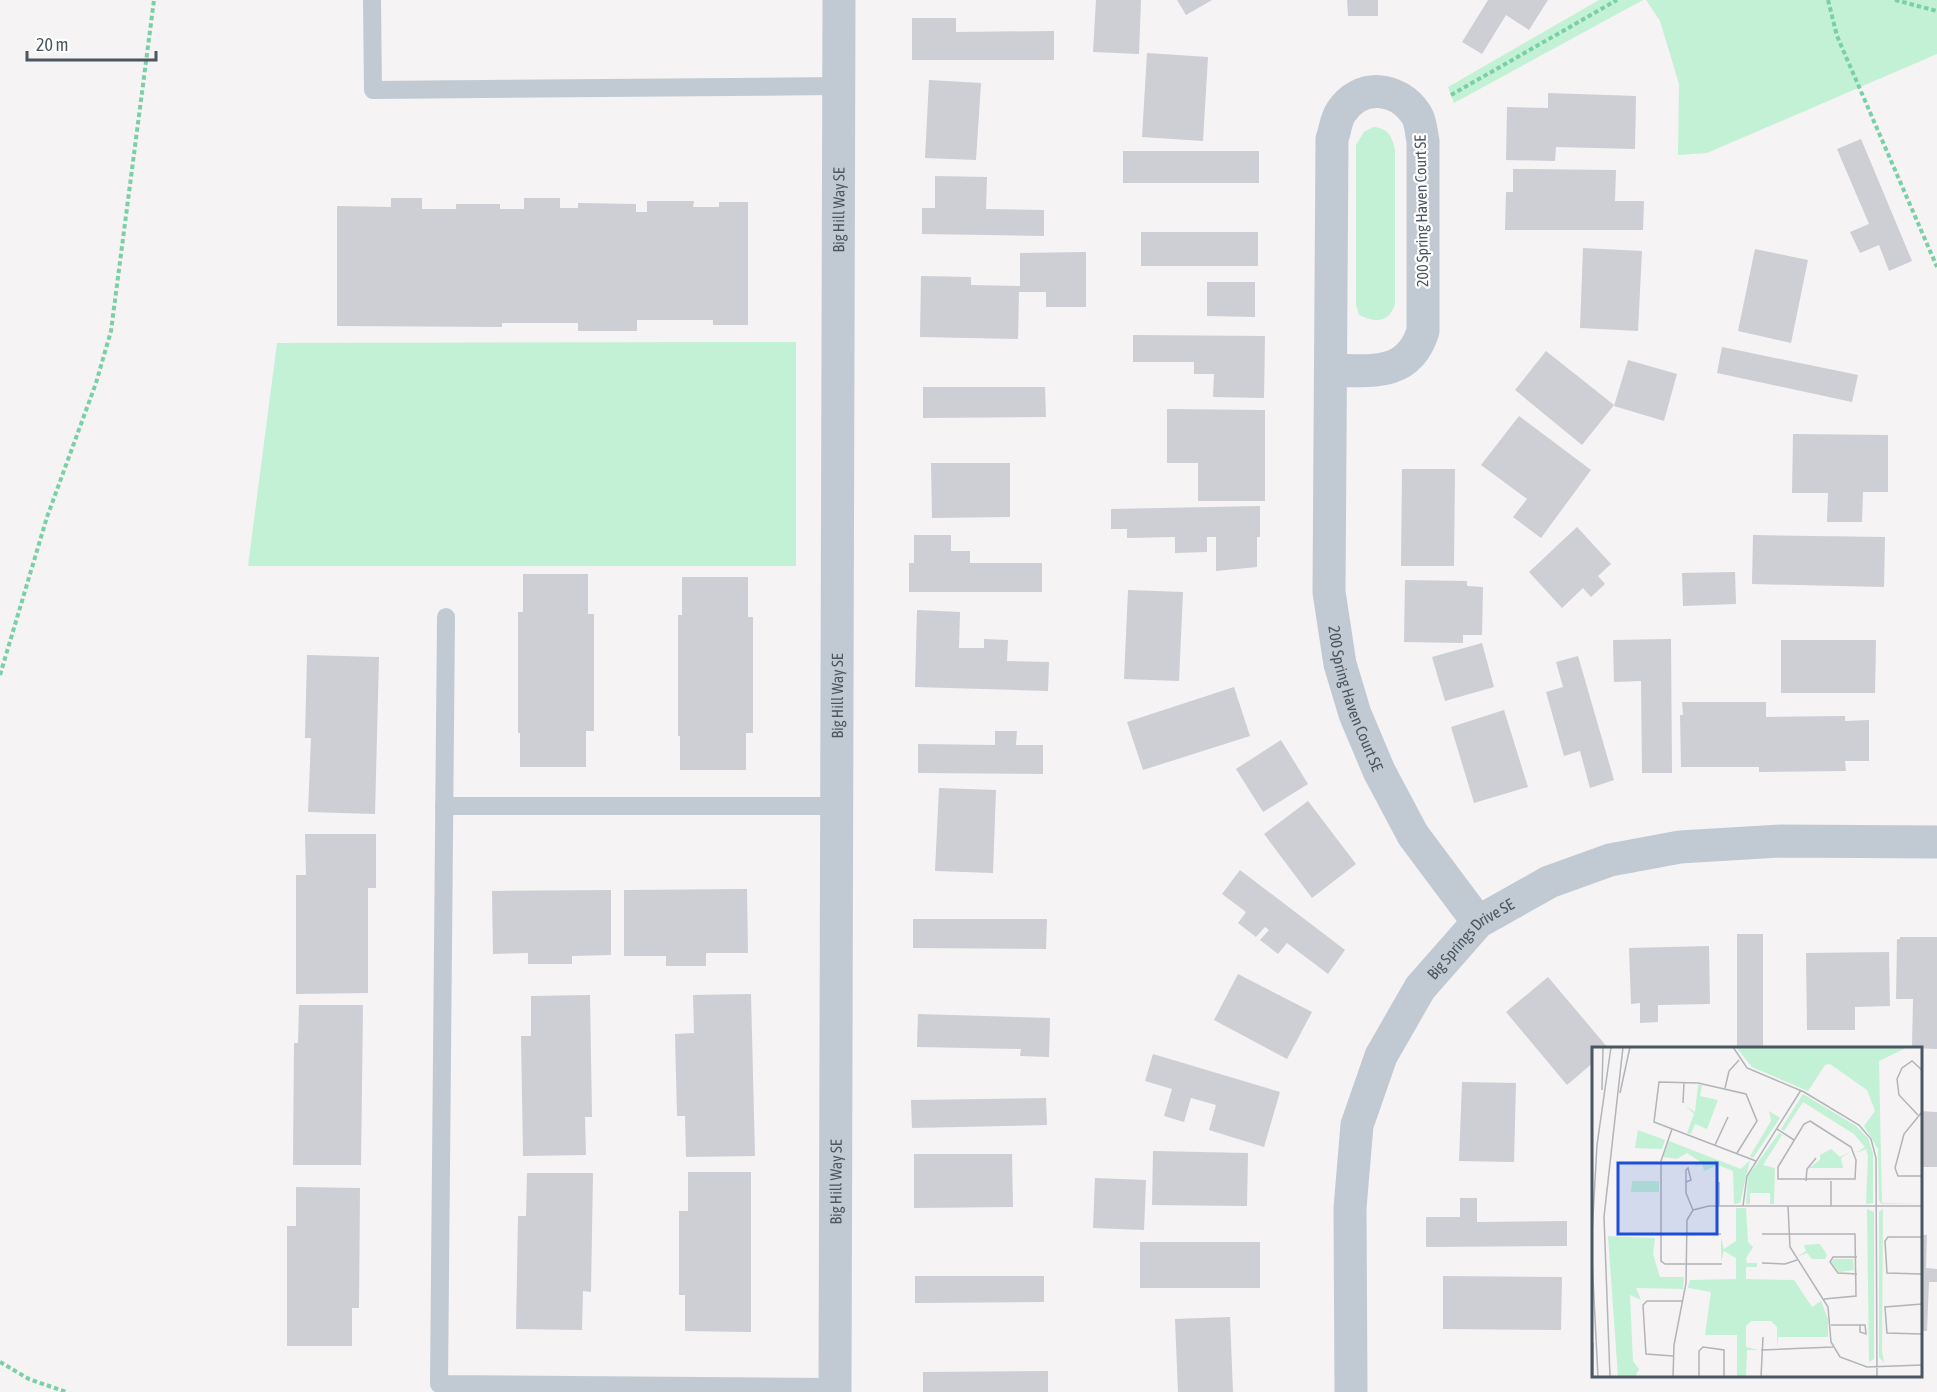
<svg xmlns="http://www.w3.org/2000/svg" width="1937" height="1392" font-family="'Asap Condensed',sans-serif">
<rect width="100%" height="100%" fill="#f5f3f3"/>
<!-- green -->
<g fill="#c3f1d5">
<path d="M 1599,0 L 1643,0 L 1454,103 L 1448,87 Z"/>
<path d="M 1646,0 L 1937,0 L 1937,54 L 1707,153 L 1678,155 L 1679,84 L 1660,21 Z"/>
<path d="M 1373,127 C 1388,128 1392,136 1395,150 L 1395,304 C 1389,323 1376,323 1359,315 L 1356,305 L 1356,145 L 1364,132 Z"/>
<path d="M 796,342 L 796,566 L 248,566 L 277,343 Z"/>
</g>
<!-- building -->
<g fill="#cdcfd5">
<path d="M 1096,0 L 1141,0 L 1139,54 L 1093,52 Z"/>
<path d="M 1177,0 L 1212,0 L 1186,15 Z"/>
<path d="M 1347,0 L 1378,0 L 1378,16 L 1348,16 Z"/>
<path d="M 1488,0 L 1548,0 L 1529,30 L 1506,15 L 1482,54 L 1462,42 Z"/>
<path d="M 912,18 L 956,18 L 956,32 L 1054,31 L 1054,60 L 912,60 Z"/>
<path d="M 1147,53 L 1208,57 L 1203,141 L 1142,137 Z"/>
<path d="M 929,80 L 981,83 L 976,160 L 925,158 Z"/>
<path d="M 1548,93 L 1636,96 L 1635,149 L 1556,147 L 1555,161 L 1506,160 L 1507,107 L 1548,108 Z"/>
<path d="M 1861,139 L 1912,261 L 1889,271 L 1879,245 L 1860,253 L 1850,232 L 1869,224 L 1837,149 Z"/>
<rect x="1123" y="151" width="136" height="32"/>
<path d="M 1513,169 L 1616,170 L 1615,201 L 1644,201 L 1643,230 L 1505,230 L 1506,192 L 1513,192 Z"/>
<path d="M 935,176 L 987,177 L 986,209 L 1044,210 L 1044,236 L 922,234 L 922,208 L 935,208 Z"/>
<path d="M 391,198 L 422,198 L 422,209 L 456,209 L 456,204 L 500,204 L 500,209 L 524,209 L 524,198 L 560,198 L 560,208 L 578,208 L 578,203 L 636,204 L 636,212 L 647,212 L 647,201 L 694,201 L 693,207 L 719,207 L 719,202 L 748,202 L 748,325 L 713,325 L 713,320 L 637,320 L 637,331 L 578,331 L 578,323 L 502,323 L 502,327 L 337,326 L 337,206 L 391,207 Z"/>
<rect x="1141" y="232" width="117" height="34"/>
<path d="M 1583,248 L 1642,251 L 1638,331 L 1580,328 Z"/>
<path d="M 1755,249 L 1808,260 L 1791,343 L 1738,331 Z"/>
<path d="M 1086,252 L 1086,307 L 1046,307 L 1046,292 L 1019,292 L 1018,339 L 920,337 L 921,276 L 971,277 L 971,285 L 1020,286 L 1020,253 Z"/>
<path d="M 1207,282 L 1255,282 L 1255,317 L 1207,316 Z"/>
<path d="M 1133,335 L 1265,336 L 1264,398 L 1213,397 L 1214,374 L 1194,374 L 1194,362 L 1133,362 Z"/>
<path d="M 1722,347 L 1858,375 L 1852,402 L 1717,373 Z"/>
<path d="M 1546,351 L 1614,405 L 1582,445 L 1515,390 Z"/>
<path d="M 1628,360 L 1677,374 L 1664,421 L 1614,406 Z"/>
<path d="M 923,387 L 1045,387 L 1046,417 L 923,418 Z"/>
<path d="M 1167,409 L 1265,410 L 1265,501 L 1198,501 L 1198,463 L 1167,463 Z"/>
<path d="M 1519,416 L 1591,470 L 1541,538 L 1513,517 L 1527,499 L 1481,465 Z"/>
<path d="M 1793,434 L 1888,435 L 1888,492 L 1863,492 L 1862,522 L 1827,522 L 1828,493 L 1792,493 Z"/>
<path d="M 931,463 L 1010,463 L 1010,517 L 932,518 Z"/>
<path d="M 1402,469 L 1455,469 L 1454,566 L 1401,566 Z"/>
<path d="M 1260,506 L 1260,537 L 1257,537 L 1257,567 L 1216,571 L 1216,537 L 1207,537 L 1207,552 L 1175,553 L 1175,537 L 1127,538 L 1127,529 L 1111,529 L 1111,509 Z"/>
<path d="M 1577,527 L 1611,564 L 1598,576 L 1605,584 L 1591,597 L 1583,588 L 1562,608 L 1529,572 Z"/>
<path d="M 914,535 L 951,535 L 951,551 L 970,551 L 970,563 L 1042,563 L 1042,592 L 909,592 L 909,563 L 914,563 Z"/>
<path d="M 1753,535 L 1885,537 L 1884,587 L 1752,584 Z"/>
<path d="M 1735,572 L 1736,604 L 1683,606 L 1682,573 Z"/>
<path d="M 523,574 L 588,574 L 588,614 L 594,614 L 594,731 L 586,731 L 586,767 L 520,767 L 520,733 L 518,733 L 518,612 L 523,612 Z"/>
<path d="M 682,577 L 748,577 L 748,617 L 753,617 L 753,733 L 746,733 L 746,770 L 680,770 L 680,736 L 678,736 L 678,615 L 682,615 Z"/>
<path d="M 1405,580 L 1467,581 L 1467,586 L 1483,587 L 1482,635 L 1463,635 L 1463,643 L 1404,642 Z"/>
<path d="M 1128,590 L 1183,592 L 1179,681 L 1124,679 Z"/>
<path d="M 917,610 L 960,612 L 959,648 L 984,648 L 984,639 L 1008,640 L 1007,661 L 1049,662 L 1048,691 L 915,687 Z"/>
<path d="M 1671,639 L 1672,773 L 1642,773 L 1641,681 L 1614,682 L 1613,640 Z"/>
<path d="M 1781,640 L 1876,640 L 1875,693 L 1781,693 Z"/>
<path d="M 1482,643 L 1494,687 L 1445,701 L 1432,657 Z"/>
<path d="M 307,655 L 379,657 L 375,814 L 308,812 L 311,738 L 305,738 Z"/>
<path d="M 1578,656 L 1614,780 L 1590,788 L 1580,751 L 1564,756 L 1546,692 L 1563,687 L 1556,662 Z"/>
<path d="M 1234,687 L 1250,736 L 1143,770 L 1127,722 Z"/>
<path d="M 1682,702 L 1766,702 L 1766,717 L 1845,716 L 1845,721 L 1869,720 L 1869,761 L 1845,761 L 1846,771 L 1759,772 L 1759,767 L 1681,767 L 1680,715 L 1683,715 Z"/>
<path d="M 1504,710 L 1528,787 L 1474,803 L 1451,727 Z"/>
<path d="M 995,731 L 1017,731 L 1016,745 L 1043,745 L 1043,774 L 918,773 L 918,744 L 995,745 Z"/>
<path d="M 1281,740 L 1308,784 L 1263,812 L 1236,769 Z"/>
<path d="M 939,788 L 996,790 L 993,873 L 935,871 Z"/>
<path d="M 1308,801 L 1356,864 L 1312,898 L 1264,834 Z"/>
<path d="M 305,834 L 376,834 L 376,888 L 368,888 L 368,993 L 296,994 L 296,875 L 306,875 Z"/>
<path d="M 1240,870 L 1345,950 L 1328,974 L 1287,943 L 1278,954 L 1260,940 L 1269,930 L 1265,927 L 1256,937 L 1238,923 L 1246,912 L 1222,894 Z"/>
<path d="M 747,889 L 748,953 L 706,953 L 706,966 L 666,966 L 666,956 L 624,956 L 624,890 Z"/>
<path d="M 611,890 L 611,955 L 572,956 L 572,964 L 528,964 L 528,953 L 493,954 L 492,891 Z"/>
<path d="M 913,919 L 1047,919 L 1046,949 L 913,948 Z"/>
<rect x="1737" y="934" width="26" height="114"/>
<path d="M 1900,937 L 1937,937 L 1937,1049 L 1912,1048 L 1913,999 L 1896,999 L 1897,939 L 1900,939 Z"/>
<path d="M 1709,946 L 1710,1004 L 1658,1005 L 1658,1022 L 1640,1023 L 1640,1003 L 1631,1004 L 1629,948 Z"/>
<path d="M 1889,952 L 1890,1006 L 1855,1007 L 1855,1030 L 1807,1030 L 1806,953 Z"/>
<path d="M 1238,974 L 1312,1012 L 1287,1059 L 1214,1020 Z"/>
<path d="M 1548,977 L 1608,1048 L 1594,1048 L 1594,1062 L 1567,1085 L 1506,1012 Z"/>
<path d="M 751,994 L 755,1156 L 686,1157 L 685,1116 L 677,1116 L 675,1034 L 694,1033 L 693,995 Z"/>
<path d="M 590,995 L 592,1117 L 585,1117 L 586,1155 L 523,1156 L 521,1036 L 531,1036 L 531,996 Z"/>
<path d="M 299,1005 L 363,1005 L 361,1165 L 293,1165 L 294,1043 L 298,1043 Z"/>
<path d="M 918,1014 L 1050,1018 L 1049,1057 L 1020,1056 L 1021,1049 L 917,1047 Z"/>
<path d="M 1153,1054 L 1280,1092 L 1264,1147 L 1209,1130 L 1216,1105 L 1191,1098 L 1184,1122 L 1164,1116 L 1172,1089 L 1145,1081 Z"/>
<path d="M 1462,1082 L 1516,1083 L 1514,1162 L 1459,1161 Z"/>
<path d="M 1046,1098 L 1047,1125 L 912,1128 L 911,1100 Z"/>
<path d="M 1920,1111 L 1937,1112 L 1937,1167 L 1920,1167 Z"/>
<path d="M 1153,1151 L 1248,1153 L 1247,1206 L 1152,1205 Z"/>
<path d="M 914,1154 L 1012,1154 L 1013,1207 L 914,1208 Z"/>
<path d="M 688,1172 L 751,1172 L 751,1332 L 685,1331 L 685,1295 L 679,1295 L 679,1211 L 688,1211 Z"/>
<path d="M 527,1173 L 593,1173 L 591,1292 L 583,1291 L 582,1330 L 516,1329 L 518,1216 L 526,1216 Z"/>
<path d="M 1095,1178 L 1146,1180 L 1144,1230 L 1093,1228 Z"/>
<path d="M 296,1187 L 360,1188 L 359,1308 L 352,1308 L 352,1346 L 287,1346 L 287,1226 L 296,1226 Z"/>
<path d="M 1460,1198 L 1477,1198 L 1477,1222 L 1567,1221 L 1567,1246 L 1426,1247 L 1426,1217 L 1460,1217 Z"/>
<path d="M 1920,1235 L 1927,1235 L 1926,1268 L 1937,1269 L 1937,1282 L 1929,1282 L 1927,1331 L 1920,1331 Z"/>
<rect x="1140" y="1242" width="120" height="46"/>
<path d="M 915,1276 L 1044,1276 L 1044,1302 L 915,1303 Z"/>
<path d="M 1443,1276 L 1562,1277 L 1561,1330 L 1443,1329 Z"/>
<path d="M 1230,1317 L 1233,1392 L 1178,1392 L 1175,1319 Z"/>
<path d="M 1048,1371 L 1048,1392 L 923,1392 L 923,1372 Z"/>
</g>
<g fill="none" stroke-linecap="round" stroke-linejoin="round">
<!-- path -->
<g stroke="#7ad0a6" stroke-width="4" stroke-dasharray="4.5 3" stroke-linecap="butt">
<path d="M 1828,0 L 1837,36 L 1937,267"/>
<path d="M 1895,0 L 1937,11"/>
<path d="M 1451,95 L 1617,0"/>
<path d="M 0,675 L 47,517 L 96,383 L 111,331 L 154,0"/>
<path d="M 0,1362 L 29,1379 L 66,1392"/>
</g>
<!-- service -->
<g stroke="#c1cad2" stroke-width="18">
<path d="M 372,0 L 373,90 L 838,86"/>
<path d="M 446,617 L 439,1384 L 835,1387"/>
<path d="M 444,806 L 836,806"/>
</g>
<!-- minor -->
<g stroke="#c1cad2" stroke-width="33">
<path id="s1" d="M 1331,370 C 1371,371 1409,377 1423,331 L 1423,141 C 1421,132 1421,121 1416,114 C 1397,86 1360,83 1341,112 C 1336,119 1335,131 1332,139 L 1329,592 L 1340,664 L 1355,714 L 1379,771 L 1413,835 L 1478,922"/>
<path id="s2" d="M 835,1392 L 839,0"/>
<path id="s3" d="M 1351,1392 L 1350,1208 L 1357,1125 L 1381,1056 L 1420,988 L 1478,922 L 1549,882 L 1610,860 L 1680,847 L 1781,841 L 1937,842"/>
</g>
</g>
<g text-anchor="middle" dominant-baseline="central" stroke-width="4.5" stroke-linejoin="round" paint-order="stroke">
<!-- street labels -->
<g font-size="16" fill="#4a5661" stroke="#fff">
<text stroke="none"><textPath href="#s2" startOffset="1182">Big Hill Way SE</textPath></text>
<text transform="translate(1421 211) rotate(-91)">200 Spring Haven Court SE</text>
<text stroke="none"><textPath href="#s2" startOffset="696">Big Hill Way SE</textPath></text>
<text stroke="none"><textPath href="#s1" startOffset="1010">200 Spring Haven Court SE</textPath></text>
<text stroke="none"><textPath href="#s3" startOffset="490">Big Springs Drive SE</textPath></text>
<text stroke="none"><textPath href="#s2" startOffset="210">Big Hill Way SE</textPath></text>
</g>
</g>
<!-- overview -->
<g transform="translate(1592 1047)">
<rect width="330" height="330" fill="#f5f3f3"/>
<path d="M 144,0 L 316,0 L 287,14 L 290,156 L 330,157 L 290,157 L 287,154 L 286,102 L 272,79 L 283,64 L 275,43 L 238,17 L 233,18 L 216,44 L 160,20 ZM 106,38 L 110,38 L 108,49 L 126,53 L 115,82 L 103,77 L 99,87 L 95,86 L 102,67 L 94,59 L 103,65 ZM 211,47 L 264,79 L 276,91 L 281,106 L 281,156 L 274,157 L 276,109 L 274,102 L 264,106 L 273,100 L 262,87 L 211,55 L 192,84 L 189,82 ZM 177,64 L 188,71 L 161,111 L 158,109 L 179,74 ZM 46,83 L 73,93 L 70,102 L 43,101 ZM 187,86 L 190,88 L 171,118 L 183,121 L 182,157 L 178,157 L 178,146 L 158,146 L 158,157 L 154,157 L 156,129 ZM 77,94 L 149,122 L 158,113 L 148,156 L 142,157 L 141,124 L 126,118 L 112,124 L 110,116 L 100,121 L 109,115 L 95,106 L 85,112 L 71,110 ZM 239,102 L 248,110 L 259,104 L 249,111 L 251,121 L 217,121 L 228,113 L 228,108 ZM 40,134 L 67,134 L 67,145 L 39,145 ZM 144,161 L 154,161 L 156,195 L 161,200 L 167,191 L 154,211 L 155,216 L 165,216 L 165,220 L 154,220 L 154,232 L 202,233 L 220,260 L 229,254 L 236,272 L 236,290 L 186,290 L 185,302 L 185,280 L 179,274 L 159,274 L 154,279 L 154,300 L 166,303 L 155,303 L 154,330 L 145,330 L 145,288 L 113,288 L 119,245 L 96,241 L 98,233 L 144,232 L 144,211 L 132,204 L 129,214 L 129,191 L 132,202 L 144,194 ZM 275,162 L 282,165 L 282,312 L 277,315 ZM 291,162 L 290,303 L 292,316 L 287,310 L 287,165 ZM 16,189 L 63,191 L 61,207 L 68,230 L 92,230 L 91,242 L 44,241 L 49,253 L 38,248 L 41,314 L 47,322 L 43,330 L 26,330 ZM 228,197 L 235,208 L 233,212 L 220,212 L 215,206 L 205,210 L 214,204 L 212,198 ZM 242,212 L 261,212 L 262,223 L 247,225 L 239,215 Z" fill="#c3f1d5"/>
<path fill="none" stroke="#b1b4b9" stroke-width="1.5" d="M 141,0 L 155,21 L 212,45 L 267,78 L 279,92 L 284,111 L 285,330M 133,41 L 137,24 L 147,13M 10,43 L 11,0M 28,46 L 38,0M 91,56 L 92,35M 330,65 L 312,87 L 303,121 L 306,129 L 330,129M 326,68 L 307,48 L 305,32 L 310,21 L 320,14 L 330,23M 218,74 L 259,100 L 264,113 L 263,132 L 186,132 L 186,120 L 212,77 ZM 80,82 L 69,114 L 69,214 L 73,217 L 130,217M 185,82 L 202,93M 123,98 L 136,70M 145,106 L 165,74 L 154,47 L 106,36 L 67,35 L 62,75 L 164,114M 214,134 L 215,122 L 224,111M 239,134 L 239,159M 94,135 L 99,133 L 96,121 L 94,123 L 94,146 L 101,163M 127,135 L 127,159M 151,159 L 155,129 L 209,43M 196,159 L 198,200 L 236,260 L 239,295 L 248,310 L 275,320 L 330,318M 0,187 L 5,98 L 19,0M 95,187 L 129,187M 170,187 L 263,187 L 264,249 L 232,252M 330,190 L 296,190 L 293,194 L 295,226 L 330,227M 0,212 L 6,330M 170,216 L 193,217 L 205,213M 265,227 L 246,226 L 238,215 L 241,210 L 265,210M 330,257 L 293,260 L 295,286 L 330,287M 239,278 L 273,278 L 274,287 L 268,285 L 268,278M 1,296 L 1,330M 169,303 L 241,300M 81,309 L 54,307 L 51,258 L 55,254 L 91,254M 18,330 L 12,170 L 31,0M 81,330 L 82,298 L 94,236 L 95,173 L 101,163 L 117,159 L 330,159M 107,330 L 107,304 L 111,300 L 132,303 L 132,330M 169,330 L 171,290"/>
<path fill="#1d4ed8" fill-opacity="0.15" stroke="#1d4ed8" stroke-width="3" d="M 26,116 L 125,116 L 125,187 L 26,187 Z"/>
<rect width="330" height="330" fill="none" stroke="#4a5661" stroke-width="3"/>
</g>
<!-- scale -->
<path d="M27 51v9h129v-9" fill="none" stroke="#4a5661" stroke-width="3"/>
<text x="36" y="51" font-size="18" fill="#4a5661" stroke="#ffffff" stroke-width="4.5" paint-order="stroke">20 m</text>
</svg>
